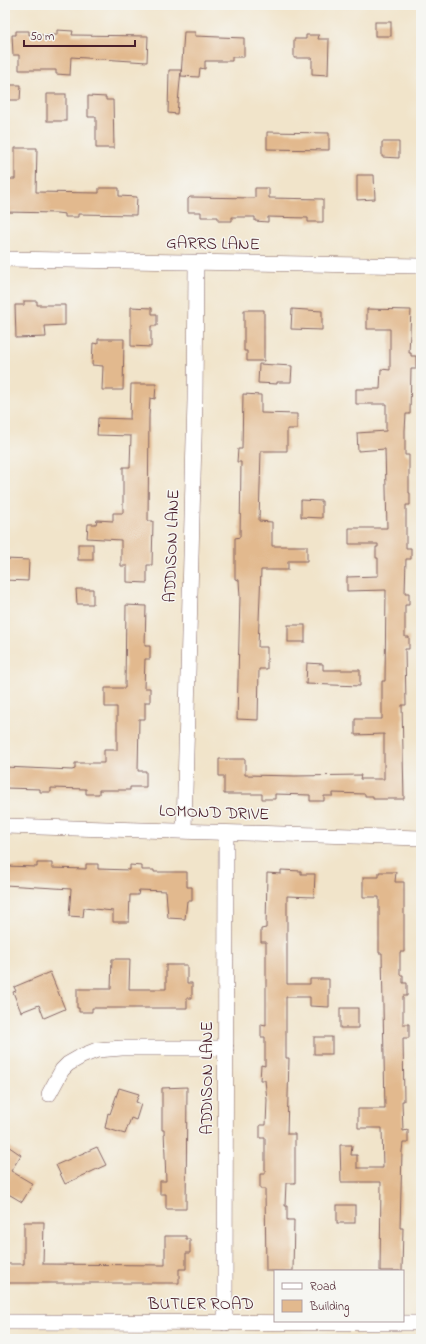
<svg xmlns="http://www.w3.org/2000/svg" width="426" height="1344" font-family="'Indie Flower',sans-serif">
<rect width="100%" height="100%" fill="#f6f6f2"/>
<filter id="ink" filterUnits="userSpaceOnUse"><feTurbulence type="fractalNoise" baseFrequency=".025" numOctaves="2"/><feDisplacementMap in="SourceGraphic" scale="8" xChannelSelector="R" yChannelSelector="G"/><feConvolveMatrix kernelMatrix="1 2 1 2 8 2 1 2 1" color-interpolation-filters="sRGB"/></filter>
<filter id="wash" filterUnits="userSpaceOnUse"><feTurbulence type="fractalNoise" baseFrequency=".012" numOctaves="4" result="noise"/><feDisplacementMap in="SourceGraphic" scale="16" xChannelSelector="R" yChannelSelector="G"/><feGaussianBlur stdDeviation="0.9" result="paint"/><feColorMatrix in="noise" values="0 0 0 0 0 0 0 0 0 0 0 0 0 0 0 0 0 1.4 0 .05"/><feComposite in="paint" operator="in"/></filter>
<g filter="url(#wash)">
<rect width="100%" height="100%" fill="#f1e4ca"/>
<g id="blocks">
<!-- building -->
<g fill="#e2b98e">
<rect x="375" y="22" width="16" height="14"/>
<path d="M 57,30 L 73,31 L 72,35 L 148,36 L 147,62 L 71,57 L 70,75 L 56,74 L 56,70 L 19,70 L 19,55 L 13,55 L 12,35 L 16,35 L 16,31 L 29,31 L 29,35 L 57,35 Z"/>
<path d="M 184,32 L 195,32 L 195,36 L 244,38 L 244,57 L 232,57 L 232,61 L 205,61 L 205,69 L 200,68 L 199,77 L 181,76 Z"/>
<path d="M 306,35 L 319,35 L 318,39 L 329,39 L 328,75 L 312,74 L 312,58 L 294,58 L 294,39 L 306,39 Z"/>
<path d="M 169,70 L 181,70 L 177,114 L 168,113 Z"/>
<path d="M 6,85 L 21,85 L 20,100 L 5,100 Z"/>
<rect x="47" y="94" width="19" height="27"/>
<path d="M 88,96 L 106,97 L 106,100 L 113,100 L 114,148 L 96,148 L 96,117 L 88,117 Z"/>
<path d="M 267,132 L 329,133 L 329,150 L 267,149 Z"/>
<path d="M 382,142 L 399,142 L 399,158 L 382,157 Z"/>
<path d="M 15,148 L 37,148 L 36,192 L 99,193 L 99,188 L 119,188 L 119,196 L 137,197 L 136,215 L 78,214 L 78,217 L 65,217 L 65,214 L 57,213 L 5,212 L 5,179 L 15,179 Z"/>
<path d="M 357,175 L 374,175 L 375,199 L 357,200 Z"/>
<path d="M 255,188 L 269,188 L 269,198 L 323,199 L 323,222 L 308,222 L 308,218 L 268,217 L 268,222 L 255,221 L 255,217 L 232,217 L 232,221 L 218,221 L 218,217 L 201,217 L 201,212 L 188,212 L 188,199 L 190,197 L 255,198 Z"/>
<path d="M 24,301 L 37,301 L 37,305 L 65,305 L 65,325 L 45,326 L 46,337 L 16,338 L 15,305 L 24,305 Z"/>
<path d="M 131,307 L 152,308 L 152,314 L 157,314 L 157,326 L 151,326 L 151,347 L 131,346 Z"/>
<path d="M 292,309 L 322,311 L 322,330 L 291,329 Z"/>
<path d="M 367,309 L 411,310 L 409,353 L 411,353 L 411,356 L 416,356 L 416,369 L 411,369 L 410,414 L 406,414 L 405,430 L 405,455 L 409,455 L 409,493 L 410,493 L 410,505 L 406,505 L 406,548 L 411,548 L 411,559 L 406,559 L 405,593 L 409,593 L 409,605 L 405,605 L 405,637 L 409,637 L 409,649 L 405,649 L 406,705 L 402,705 L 404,799 L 373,799 L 373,796 L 365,796 L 365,794 L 333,793 L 333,796 L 324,796 L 324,801 L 310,801 L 310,795 L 275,794 L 275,799 L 262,799 L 262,794 L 224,794 L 224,776 L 219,776 L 219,759 L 245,759 L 245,775 L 295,776 L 361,775 L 360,779 L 384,779 L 384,734 L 355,735 L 355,719 L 382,719 L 382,681 L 385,681 L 386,590 L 347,591 L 347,577 L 378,576 L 378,558 L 376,558 L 376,547 L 378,547 L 378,544 L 349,544 L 349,528 L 387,528 L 385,449 L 358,451 L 357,433 L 386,431 L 386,404 L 356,404 L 356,389 L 380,389 L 381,369 L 390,370 L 390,329 L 367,329 Z"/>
<path d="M 244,310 L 264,310 L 264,361 L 247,361 L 247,351 L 244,351 Z"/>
<path d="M 98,339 L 124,339 L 123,390 L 102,390 L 103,366 L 92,365 L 93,343 L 98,344 Z"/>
<path d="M 259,364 L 292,366 L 291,382 L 277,382 L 277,384 L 258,383 Z"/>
<path d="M 131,384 L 156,384 L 155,399 L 150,398 L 149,416 L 148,521 L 153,521 L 152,565 L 147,565 L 147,583 L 127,582 L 127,566 L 121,566 L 121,540 L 87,538 L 88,524 L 96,524 L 97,520 L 113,521 L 113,513 L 123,513 L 123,467 L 130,467 L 131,436 L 97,435 L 98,418 L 130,419 Z"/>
<path d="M 243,394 L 261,395 L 261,413 L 297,414 L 297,429 L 287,429 L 287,451 L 261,451 L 259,521 L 272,522 L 272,546 L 307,546 L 307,561 L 288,561 L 288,570 L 261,570 L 258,647 L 267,647 L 267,669 L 259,669 L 258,720 L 237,719 L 240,597 L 239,580 L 235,579 L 235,538 L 240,537 L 241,462 L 237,462 L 238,449 L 242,449 Z"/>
<path d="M 301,500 L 322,501 L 322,518 L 301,517 Z"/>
<rect x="78" y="544" width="15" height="16"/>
<path d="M 5,559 L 29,560 L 28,581 L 5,580 Z"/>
<path d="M 76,589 L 93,589 L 93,604 L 77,604 Z"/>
<path d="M 126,605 L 146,606 L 145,646 L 150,646 L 150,659 L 145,659 L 144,688 L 150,688 L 150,702 L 145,702 L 145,719 L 139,719 L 138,771 L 146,771 L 146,787 L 130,787 L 130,790 L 99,790 L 99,794 L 86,794 L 86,789 L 51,788 L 51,792 L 40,792 L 40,789 L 5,788 L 5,767 L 72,770 L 75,769 L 75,763 L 104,763 L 104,750 L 117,750 L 117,707 L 105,707 L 105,688 L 125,688 Z"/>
<rect x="288" y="625" width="17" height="17"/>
<path d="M 307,663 L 323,664 L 323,670 L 360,670 L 360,686 L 306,684 Z"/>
<path d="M 37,863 L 52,863 L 52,868 L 86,869 L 86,864 L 98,864 L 98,869 L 130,870 L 130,865 L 142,866 L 142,870 L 154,870 L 154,872 L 187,872 L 187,887 L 192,887 L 192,901 L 187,901 L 185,919 L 168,918 L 166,891 L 139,890 L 138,895 L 130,895 L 129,922 L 113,922 L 113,911 L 84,908 L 83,917 L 69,916 L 71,889 L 5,885 L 5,866 L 37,867 Z"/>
<path d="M 281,870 L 301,871 L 301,874 L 315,874 L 314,897 L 287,896 L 287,984 L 310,984 L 310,979 L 329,979 L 329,1007 L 310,1006 L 310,997 L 286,997 L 286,1058 L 289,1058 L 287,1134 L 295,1134 L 295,1183 L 286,1183 L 285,1206 L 287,1206 L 287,1220 L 294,1220 L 293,1271 L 266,1271 L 265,1189 L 260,1189 L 260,1174 L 265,1174 L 265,1138 L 260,1138 L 260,1125 L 266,1125 L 267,1100 L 265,1080 L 260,1080 L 261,1065 L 265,1066 L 265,1037 L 261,1037 L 261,1024 L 266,1025 L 266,942 L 261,942 L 261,929 L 266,928 L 267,873 L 281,874 Z"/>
<path d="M 379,872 L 396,872 L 395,882 L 404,882 L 404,952 L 400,952 L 400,975 L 403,975 L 403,983 L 407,983 L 407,996 L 403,996 L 403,1024 L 409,1024 L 409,1038 L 403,1038 L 404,1101 L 402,1101 L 403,1131 L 408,1130 L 408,1143 L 403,1143 L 402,1151 L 400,1228 L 403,1228 L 402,1271 L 380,1271 L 381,1182 L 341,1182 L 340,1145 L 352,1145 L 351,1155 L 357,1155 L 357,1168 L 383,1168 L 382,1128 L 358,1128 L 358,1109 L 385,1109 L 382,953 L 379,953 L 379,897 L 363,897 L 363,877 L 379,877 Z"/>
<path d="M 112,959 L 130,959 L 129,989 L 166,989 L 166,965 L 187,965 L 187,983 L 192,983 L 192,998 L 187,998 L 187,1008 L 92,1008 L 92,1012 L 79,1012 L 79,1008 L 77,1008 L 77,989 L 111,989 Z"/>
<path d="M 50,972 L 65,1009 L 44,1018 L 39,1005 L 21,1012 L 13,992 L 16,991 L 14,987 Z"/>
<rect x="340" y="1008" width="18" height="20"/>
<rect x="314" y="1037" width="18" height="17"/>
<path d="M 187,1087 L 186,1209 L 166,1209 L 166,1194 L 160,1194 L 160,1181 L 166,1181 L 164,1130 L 162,1130 L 162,1088 Z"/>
<path d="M 119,1088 L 139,1094 L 136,1102 L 141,1104 L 136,1120 L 131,1118 L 125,1134 L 105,1128 L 108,1113 L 110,1114 Z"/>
<path d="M 5,1144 L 21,1155 L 11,1171 L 33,1184 L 22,1202 L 5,1192 Z"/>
<path d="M 97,1147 L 106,1165 L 65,1184 L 56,1165 Z"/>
<rect x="337" y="1205" width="18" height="18"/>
<path d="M 24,1222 L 44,1222 L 43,1264 L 165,1265 L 165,1236 L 186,1236 L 186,1239 L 190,1239 L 190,1253 L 186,1253 L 186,1269 L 179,1269 L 179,1283 L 5,1283 L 5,1264 L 24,1264 Z"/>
</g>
</g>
</g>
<g filter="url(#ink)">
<use href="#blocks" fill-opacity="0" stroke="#846463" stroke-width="1"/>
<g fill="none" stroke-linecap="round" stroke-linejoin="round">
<!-- minor casing -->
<g stroke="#846463" stroke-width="16">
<g id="minor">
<path d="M 5,259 L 421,266"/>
<path d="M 5,826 L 421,838"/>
<path d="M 184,830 L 195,400 L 196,263"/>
<path d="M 49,1094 L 62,1070 L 68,1064 L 82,1056 L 97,1050 L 122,1048 L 226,1048"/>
<path d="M 5,1322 L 421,1323"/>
<path d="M 225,1323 L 226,833"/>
</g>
</g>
<!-- minor -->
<use href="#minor" stroke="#fff" stroke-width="15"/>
</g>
</g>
<g text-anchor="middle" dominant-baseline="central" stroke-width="3" stroke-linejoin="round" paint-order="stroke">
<!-- street labels -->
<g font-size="17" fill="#4a1f2b" stroke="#f6f6f2">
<text transform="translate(213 244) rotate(1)">GARRS LANE</text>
<text transform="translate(172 546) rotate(-88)">ADDISON LANE</text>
<text transform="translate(214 813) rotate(2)">LOMOND DRIVE</text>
<text transform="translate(207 1078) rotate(-90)">ADDISON LANE</text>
<text x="201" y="1304">BUTLER ROAD</text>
</g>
</g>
<!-- margin -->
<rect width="426" height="1344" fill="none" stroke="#f6f6f2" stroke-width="20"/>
<!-- legend -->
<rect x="274" y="1270" width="130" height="52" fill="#f6f6f2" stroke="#b1a0a2"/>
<rect x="282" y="1283" width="20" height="6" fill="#ffffff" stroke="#b1a0a2"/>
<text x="310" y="1290" font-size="12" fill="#4a1f2b">Road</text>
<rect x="282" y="1300" width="20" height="12" fill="#e2b98e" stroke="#b1a0a2"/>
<text x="310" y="1310" font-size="12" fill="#4a1f2b">Building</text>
<!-- scale -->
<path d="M24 40v6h111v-6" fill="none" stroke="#4a1f2b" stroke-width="2"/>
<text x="30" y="40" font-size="12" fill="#4a1f2b" stroke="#f6f6f2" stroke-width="3" paint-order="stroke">50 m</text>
</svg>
